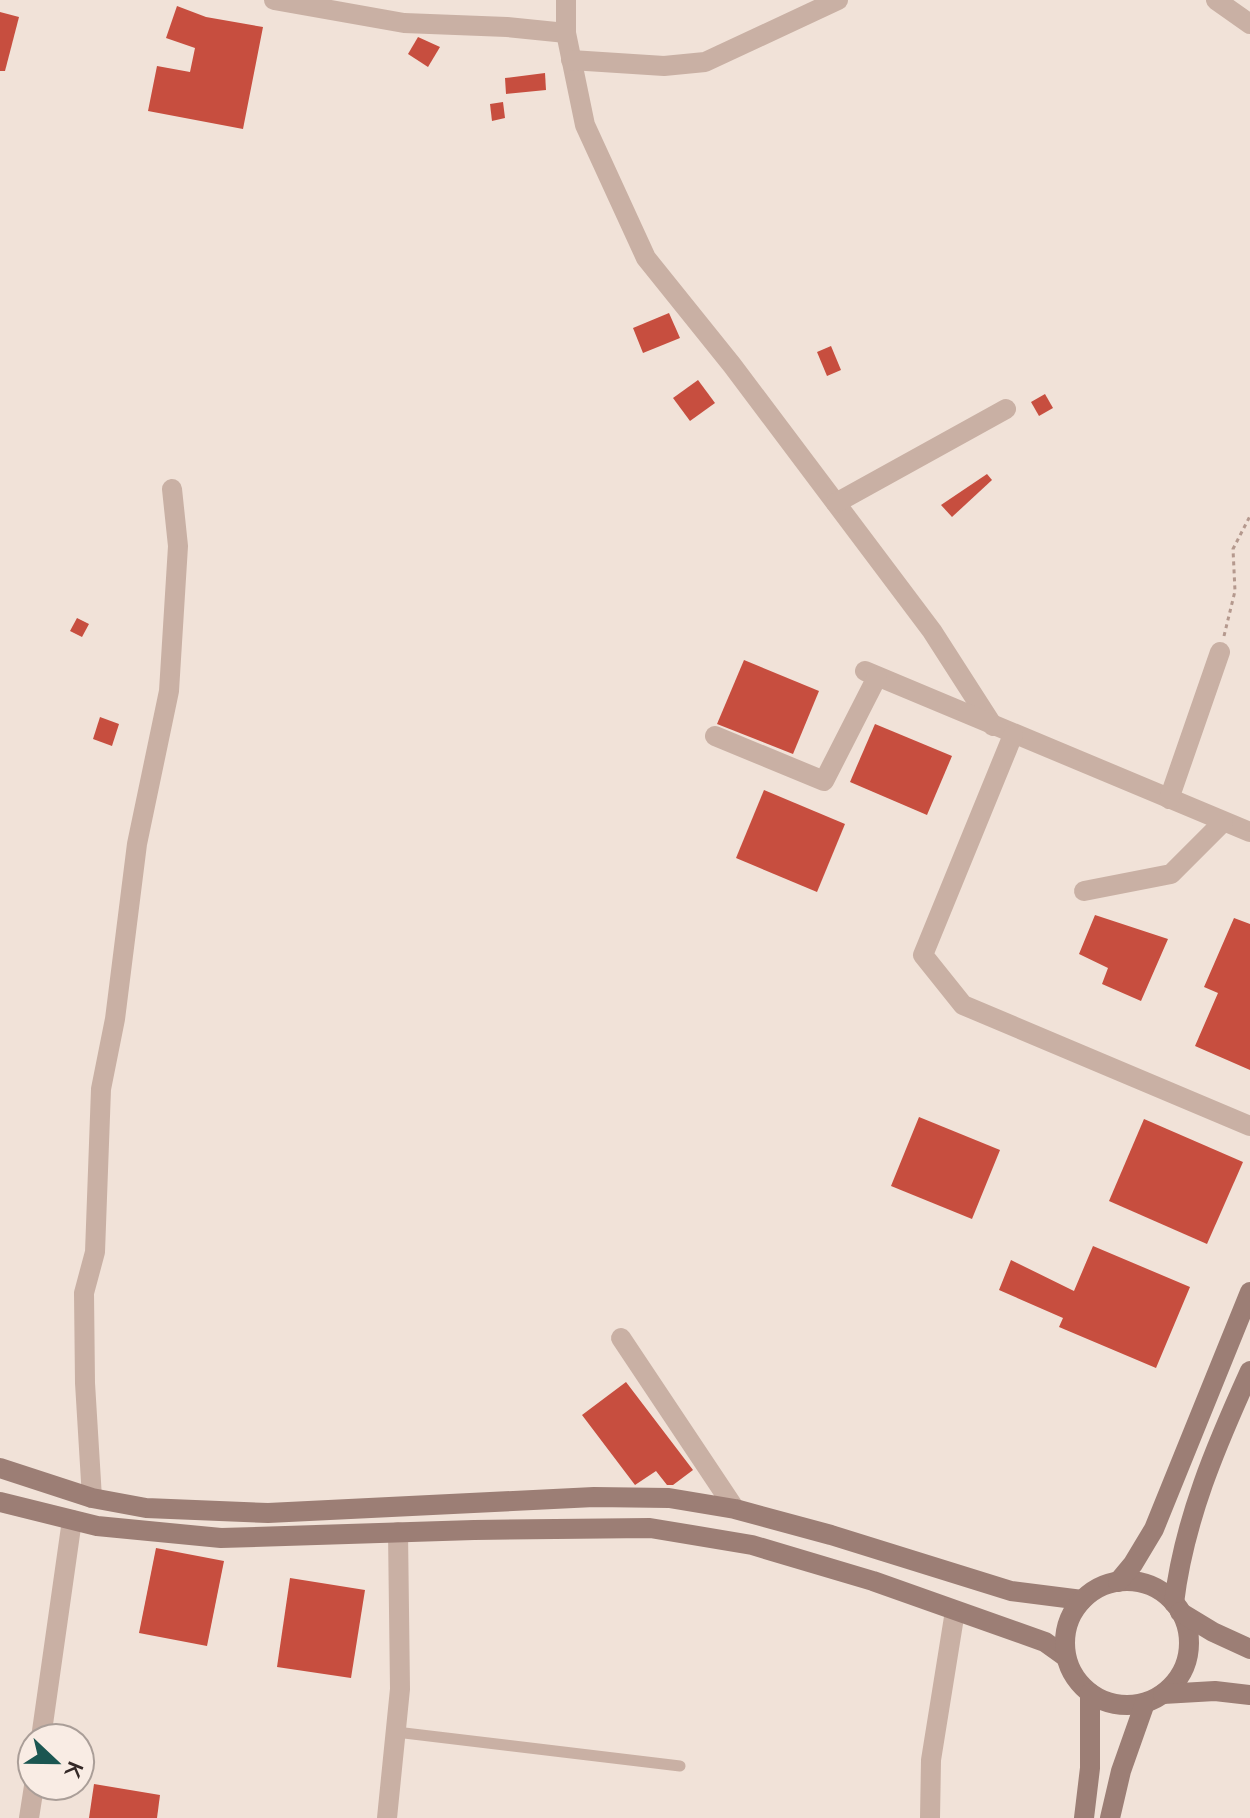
<svg xmlns="http://www.w3.org/2000/svg" width="1250" height="1818" font-family="Mulish,sans-serif">
<rect width="100%" height="100%" fill="#f1e2d8"/>
<!-- building -->
<g fill="#c74e3f">
<path d="M 177,6 L 206,17 L 263,27 L 243,129 L 148,111 L 157,66 L 190,72 L 195,48 L 166,38 Z"/>
<path d="M 0,12 L 19,17 L 5,71 L 0,71 Z"/>
<path d="M 418,37 L 440,47 L 428,67 L 408,54 Z"/>
<path d="M 545,73 L 546,90 L 506,94 L 505,78 Z"/>
<path d="M 503,102 L 505,118 L 492,121 L 490,104 Z"/>
<path d="M 669,313 L 680,338 L 643,353 L 633,328 Z"/>
<path d="M 831,346 L 841,370 L 827,376 L 817,352 Z"/>
<path d="M 698,380 L 715,403 L 690,421 L 673,398 Z"/>
<path d="M 1045,394 L 1053,408 L 1039,416 L 1031,402 Z"/>
<path d="M 987,474 L 992,480 L 952,517 L 941,505 Z"/>
<path d="M 77,618 L 89,624 L 82,637 L 70,631 Z"/>
<path d="M 744,660 L 819,691 L 793,754 L 717,724 Z"/>
<path d="M 100,717 L 119,724 L 112,746 L 93,739 Z"/>
<path d="M 875,724 L 952,756 L 927,815 L 850,782 Z"/>
<path d="M 764,790 L 845,824 L 817,892 L 736,858 Z"/>
<path d="M 1095,915 L 1168,939 L 1141,1001 L 1102,984 L 1108,968 L 1079,954 Z"/>
<path d="M 1234,918 L 1250,924 L 1250,1070 L 1195,1046 L 1218,993 L 1204,987 Z"/>
<path d="M 919,1117 L 1000,1150 L 972,1219 L 891,1186 Z"/>
<path d="M 1144,1119 L 1243,1162 L 1207,1244 L 1109,1201 Z"/>
<path d="M 1093,1246 L 1190,1287 L 1156,1368 L 1059,1327 L 1063,1318 L 999,1290 L 1011,1260 L 1074,1291 Z"/>
<path d="M 626,1382 L 693,1470 L 673,1485 L 667,1485 L 656,1471 L 635,1485 L 582,1415 Z"/>
<path d="M 156,1548 L 224,1561 L 207,1646 L 139,1633 Z"/>
<path d="M 290,1578 L 365,1590 L 351,1678 L 277,1667 Z"/>
<path d="M 94,1784 L 160,1795 L 157,1818 L 89,1818 Z"/>
</g>
<g fill="none" stroke-linecap="round" stroke-linejoin="round">
<!-- path -->
<path stroke="#b5998e" stroke-width="3" stroke-dasharray="4 4" stroke-linecap="butt" d="M 1224,636 L 1235,591 L 1233,549 L 1250,516"/>
<!-- lane -->
<path stroke="#c9b0a4" stroke-width="11" d="M 396,1732 L 680,1766"/>
<!-- street -->
<g stroke="#c9b0a4" stroke-width="20">
<path d="M 274,0 L 404,23 L 507,27 L 566,33"/>
<path d="M 566,0 L 566,33 L 585,125 L 646,258 L 732,365 L 932,631 L 993,726"/>
<path d="M 1216,0 L 1250,24"/>
<path d="M 571,60 L 664,66 L 705,62 L 838,0"/>
<path d="M 836,503 L 1006,409"/>
<path d="M 865,671 L 1250,832"/>
<path d="M 1013,735 L 923,955 L 963,1005 L 1250,1126"/>
<path d="M 715,736 L 824,781 L 877,677"/>
<path d="M 1169,799 L 1220,652"/>
<path d="M 1084,891 L 1171,874 L 1223,822"/>
<path d="M 621,1338 L 735,1509"/>
<path d="M 92,1498 L 85,1383 L 84,1293 L 95,1252 L 101,1089 L 115,1019 L 137,844 L 169,691 L 178,546 L 172,489"/>
<path d="M 41,1738 L 72,1520"/>
<path d="M 29,1818 L 34,1786"/>
<path d="M 387,1818 L 400,1689 L 398,1532"/>
<path d="M 930,1818 L 931,1760 L 955,1611"/>
</g>
<!-- secondary -->
<g stroke="#9c7e75" stroke-width="20">
<path d="M 0,1468 L 92,1498 L 146,1508 L 268,1513 L 594,1497 L 669,1498 L 735,1509 L 831,1535 L 1011,1591 L 1082,1600"/>
<path d="M 0,1502 L 97,1526 L 221,1538 L 474,1530 L 650,1528 L 752,1545 L 873,1581 L 1045,1642 L 1066,1657"/>
<circle cx="1127" cy="1643" r="62"/>
<path d="M 1118,1582 L 1133,1564 L 1154,1529 L 1250,1292"/>
<path d="M 1174,1603 C 1184,1520 1216,1446 1250,1371"/>
<path d="M 1180,1612 L 1213,1632 L 1250,1649"/>
<path d="M 1163,1694 L 1215,1691 L 1250,1695"/>
<path d="M 1084,1818 L 1090,1768 L 1090,1693"/>
<path d="M 1110,1818 L 1121,1771 L 1145,1703"/>
</g>
</g>
<!-- north arrow -->
<g transform="translate(56 1762) rotate(112)"><circle r="38" fill="#f9ece4" stroke="#aa9e98" stroke-width="2"/>
<path d="M0-6L14 30L0 20L-14 30Z" fill="#1b5651"/>
<text y="-12" font-size="22" font-weight="bold" text-anchor="middle" fill="#342826">K</text>
</g>
</svg>
